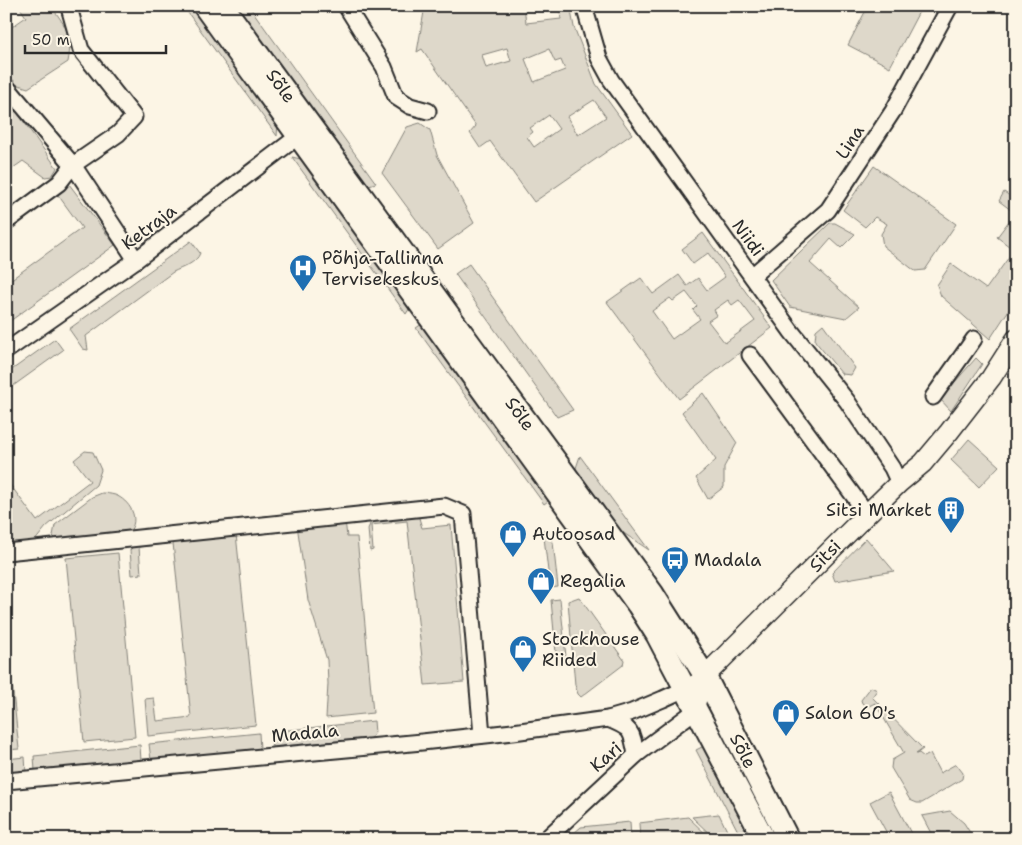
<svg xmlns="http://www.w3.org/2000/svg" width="1022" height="845" font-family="'Shantell Sans',sans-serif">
<rect width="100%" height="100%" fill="#fcf5e5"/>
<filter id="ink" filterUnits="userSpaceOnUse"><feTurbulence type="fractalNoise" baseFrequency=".02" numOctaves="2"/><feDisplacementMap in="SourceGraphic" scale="10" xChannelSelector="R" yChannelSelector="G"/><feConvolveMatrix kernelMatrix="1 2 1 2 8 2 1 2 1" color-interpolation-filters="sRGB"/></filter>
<g filter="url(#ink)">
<!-- green -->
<g fill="#ded8ca" stroke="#84827a" fill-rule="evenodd">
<path d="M 19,6 L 51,6 C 67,28 73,35 68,62 L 28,88 L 12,83 L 6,76 L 6,31 L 26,17 Z"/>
<path d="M 183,6 L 193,6 L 278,123 L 277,136 Z"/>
<path d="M 235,6 L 249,6 L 376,183 L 365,186 Z"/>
<path d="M 425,6 L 524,6 L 526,23 L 561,19 L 559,6 L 570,6 L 574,27 L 596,84 L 632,134 L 534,202 L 490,141 L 480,148 L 470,133 L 476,126 L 422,49 L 417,52 ZM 507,48 L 511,61 L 486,68 L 482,55 ZM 549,49 L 555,62 L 561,60 L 565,70 L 534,82 L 525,59 ZM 594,100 L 606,117 L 578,135 L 567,117 ZM 549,115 L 559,129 L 534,147 L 527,137 L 533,132 L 530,128 Z"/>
<path d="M 868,6 L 922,6 L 890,67 L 848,45 Z"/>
<path d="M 16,111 L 57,168 L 52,176 L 45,177 L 23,161 L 6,173 L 6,118 Z"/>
<path d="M 420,123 L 430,130 L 437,155 L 474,223 L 438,249 L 382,173 L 407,127 Z"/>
<path d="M 292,157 L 305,160 L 411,306 L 406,314 Z"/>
<path d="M 874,166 L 956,224 L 925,270 L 915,271 L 883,246 L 881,234 L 887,224 L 875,217 L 865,227 L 843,210 Z"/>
<path d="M 69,184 L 115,245 L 6,324 L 6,283 L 82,228 L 58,195 Z"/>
<path d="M 1004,192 L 1016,200 L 1016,299 L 990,339 L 941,296 L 937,285 L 951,264 L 986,289 L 1014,250 L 997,237 L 1015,213 L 999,201 Z"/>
<path d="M 830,223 L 835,223 L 855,234 L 841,248 L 831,239 L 810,263 L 859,307 L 846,318 L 790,307 L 771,280 Z"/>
<path d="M 703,233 L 772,328 L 679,399 L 607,302 L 641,278 L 653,294 L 679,275 L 687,286 L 698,278 L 707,290 L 725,277 L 708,253 L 693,264 L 682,249 ZM 686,292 L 697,306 L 693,310 L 700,319 L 672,339 L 652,311 L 670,298 L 673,301 ZM 728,300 L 732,305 L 739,300 L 755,321 L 725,343 L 708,321 L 717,315 L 714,310 Z"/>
<path d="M 191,241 L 200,253 C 197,263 181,268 173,272 L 86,336 L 88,350 L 83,349 L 69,329 Z"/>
<path d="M 469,264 L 573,410 L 557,417 L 455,274 Z"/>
<path d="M 422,324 L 551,499 L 544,504 L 416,328 Z"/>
<path d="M 823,324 L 855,368 L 851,375 L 842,374 L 815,341 L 816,330 Z"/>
<path d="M 55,339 L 63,350 L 6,391 L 6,374 Z"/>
<path d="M 976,358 L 982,364 L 951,411 L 940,399 Z"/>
<path d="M 703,393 L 737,443 L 724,467 L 724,487 L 708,499 L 696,478 L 716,460 L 682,412 Z"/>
<path d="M 969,439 L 999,466 L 979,487 L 951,460 Z"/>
<path d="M 85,451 L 93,452 L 101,470 L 96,485 L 46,527 L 34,542 L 6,545 L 6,479 L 37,521 L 90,481 L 74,460 Z"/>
<path d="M 580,456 L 649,550 L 619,530 L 575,471 Z"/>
<path d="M 102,493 C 106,493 111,494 115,495 C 129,500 141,519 129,532 L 56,539 L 53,536 L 55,525 L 92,497 Z"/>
<path d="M 413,514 L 419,518 L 422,528 L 451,525 L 464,682 L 425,685 L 407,521 L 371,525 L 373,550 L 370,551 L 368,529 L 372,519 Z"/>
<path d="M 345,520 L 347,537 L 357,537 L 373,713 L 326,718 L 328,684 L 327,660 L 308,600 L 297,525 Z"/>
<path d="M 543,529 L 553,542 L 558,587 L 550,588 Z"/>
<path d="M 236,534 L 256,725 L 148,736 L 145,699 L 154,698 L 157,721 L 191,717 L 173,543 L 139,547 L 141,574 L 132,575 L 130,550 L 137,543 Z"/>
<path d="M 866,538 L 894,571 L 835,581 L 832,573 Z"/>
<path d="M 118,553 L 135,737 L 84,742 L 66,558 Z"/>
<path d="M 579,597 L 624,660 L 623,665 L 581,697 L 578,694 L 575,685 L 568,601 Z"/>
<path d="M 560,599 L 566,657 L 562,663 L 557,664 L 551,600 Z"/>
<path d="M 6,626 L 19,749 L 6,750 Z"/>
<path d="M 871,687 L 877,690 L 872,697 L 923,749 L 916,754 L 919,753 L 924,757 L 930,754 L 940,773 L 956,764 L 963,773 L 962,779 L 922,803 L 917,803 L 910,800 L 891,768 L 892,760 L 904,753 L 875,703 L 867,707 L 862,703 L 861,700 Z"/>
<path d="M 374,721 L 375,733 L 371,738 L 272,747 L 270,732 Z"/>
<path d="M 259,733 L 260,749 L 151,760 L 149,744 Z"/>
<path d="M 140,745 L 141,761 L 35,771 L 34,756 Z"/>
<path d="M 704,746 L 753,839 L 742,839 L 696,750 Z"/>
<path d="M 25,757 L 26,772 L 6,774 L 6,759 Z"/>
<path d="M 889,792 L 914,839 L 890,839 L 870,802 Z"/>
<path d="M 950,811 L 964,823 L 974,839 L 934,839 L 922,816 Z"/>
<path d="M 719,814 L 729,835 L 726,839 L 715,839 L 692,817 Z"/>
<path d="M 688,817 L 711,839 L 640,839 L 639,823 Z"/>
<path d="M 630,822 L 631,839 L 567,839 L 581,827 Z"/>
</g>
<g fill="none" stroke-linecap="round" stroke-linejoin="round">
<!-- minor casing -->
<g stroke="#2b2b2b" stroke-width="19">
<g id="minor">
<path d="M 346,6 L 384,67 L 396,97 L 410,106 L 428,111"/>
<path d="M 584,6 L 599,58 L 611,80 L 791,331 L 847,401 L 892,468 L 899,483"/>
<path d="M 6,86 L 73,165 L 136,260"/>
<path d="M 6,222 L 59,183 L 73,165 L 118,134 L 134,117 L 81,50 L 70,11"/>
<path d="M 752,276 L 828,210 L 893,111 L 950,6"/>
<path d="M 6,351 L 136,260 L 305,131"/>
<path d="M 750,355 L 867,514"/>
<path d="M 933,397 L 974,339"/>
<path d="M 6,552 L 444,506 L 463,514 L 482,735"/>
<path d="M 608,719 C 631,728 632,730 636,755"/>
<path d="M 6,781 L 422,742 L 513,732 L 608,719 L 632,712 L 663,699 L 685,689 L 705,676"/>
<path d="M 546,839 L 636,755 L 696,710 L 705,676"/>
</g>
</g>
<!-- tertiary casing -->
<g stroke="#2b2b2b" stroke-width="22">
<path id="tertiary" d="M 705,676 L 863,518 L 899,483 L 923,463 L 949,432 L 991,378 L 1016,339"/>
</g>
<!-- secondary casing -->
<g stroke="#2b2b2b" stroke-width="25">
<g id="secondary">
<path d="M 204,6 L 638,605 L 657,635 L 764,839"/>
<path d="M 223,6 L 653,594 L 705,676 L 788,839"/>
</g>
</g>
<!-- minor -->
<use href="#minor" stroke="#fcf5e5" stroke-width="15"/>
<!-- tertiary -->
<use href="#tertiary" stroke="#fcf5e5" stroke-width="19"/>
<!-- secondary -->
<use href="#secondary" stroke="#fcf5e5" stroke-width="21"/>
</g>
</g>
<!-- icons -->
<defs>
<g id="hospital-pin" transform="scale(1.4375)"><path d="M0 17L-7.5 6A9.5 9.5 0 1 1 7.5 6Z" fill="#1f6fb2" stroke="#fcf5e5"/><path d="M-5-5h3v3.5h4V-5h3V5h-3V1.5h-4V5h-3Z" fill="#fff"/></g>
<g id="building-pin" transform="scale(1.4375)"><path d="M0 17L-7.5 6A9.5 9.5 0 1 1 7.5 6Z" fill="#1f6fb2" stroke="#fcf5e5"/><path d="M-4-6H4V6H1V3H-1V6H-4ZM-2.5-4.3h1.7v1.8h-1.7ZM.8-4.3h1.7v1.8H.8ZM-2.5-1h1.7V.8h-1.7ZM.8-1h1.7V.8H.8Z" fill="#fff"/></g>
<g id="shop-pin" transform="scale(1.4375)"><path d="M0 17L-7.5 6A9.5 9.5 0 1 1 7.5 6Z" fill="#1f6fb2" stroke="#fcf5e5"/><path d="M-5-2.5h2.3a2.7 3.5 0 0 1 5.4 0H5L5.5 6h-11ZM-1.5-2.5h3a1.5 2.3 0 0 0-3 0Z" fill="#fff"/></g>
<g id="bus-pin" transform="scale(1.4375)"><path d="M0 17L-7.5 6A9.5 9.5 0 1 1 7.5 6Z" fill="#1f6fb2" stroke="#fcf5e5"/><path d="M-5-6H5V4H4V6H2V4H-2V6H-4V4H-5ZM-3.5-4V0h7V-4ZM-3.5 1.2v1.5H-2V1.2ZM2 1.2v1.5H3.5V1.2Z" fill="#fff"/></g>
</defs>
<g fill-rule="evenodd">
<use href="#hospital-pin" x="303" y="268"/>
<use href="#building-pin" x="951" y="510"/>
<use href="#shop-pin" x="513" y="534"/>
<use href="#bus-pin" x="675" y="560"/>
<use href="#shop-pin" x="541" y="581"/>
<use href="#shop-pin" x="523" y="649"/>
<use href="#shop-pin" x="786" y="713"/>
</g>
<g text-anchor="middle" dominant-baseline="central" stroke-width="4" stroke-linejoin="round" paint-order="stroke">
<!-- street labels -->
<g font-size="18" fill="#2b2b2b" stroke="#fcf5e5">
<text transform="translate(281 86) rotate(54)">Sõle</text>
<text transform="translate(850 142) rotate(-57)">Lina</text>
<text transform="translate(149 227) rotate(-37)">Ketraja</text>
<text transform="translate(748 238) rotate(54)">Niidi</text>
<text transform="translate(520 414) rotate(54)">Sõle</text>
<text transform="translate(825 556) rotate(-46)">Sitsi</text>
<text transform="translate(305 733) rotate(-5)">Madala</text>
<text transform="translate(743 751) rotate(63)">Sõle</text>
<text transform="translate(606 757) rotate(-41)">Kari</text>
</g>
<!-- poi labels -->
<g font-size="18" fill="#2b2b2b" stroke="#fcf5e5" text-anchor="start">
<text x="322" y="258">Põhja-Tallinna<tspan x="322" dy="21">Tervisekeskus</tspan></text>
<text x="932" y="510" text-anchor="end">Sitsi Market</text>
<text x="532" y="534">Autoosad</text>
<text x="694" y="560">Madala</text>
<text x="560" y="581">Regalia</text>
<text x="542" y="639">Stockhouse<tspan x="542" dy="21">Riided</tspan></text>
<text x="805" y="713">Salon 60's</text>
</g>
</g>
<!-- margin -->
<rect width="1022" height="845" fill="none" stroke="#fcf5e5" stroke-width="25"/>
<rect x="12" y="12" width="997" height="820" fill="none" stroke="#2b2b2b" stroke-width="2" filter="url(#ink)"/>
<!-- scale -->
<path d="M25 45v8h141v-8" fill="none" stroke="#2b2b2b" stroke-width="2.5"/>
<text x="32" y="45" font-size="15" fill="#2b2b2b" stroke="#fcf5e5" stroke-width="4" paint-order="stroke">50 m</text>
</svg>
